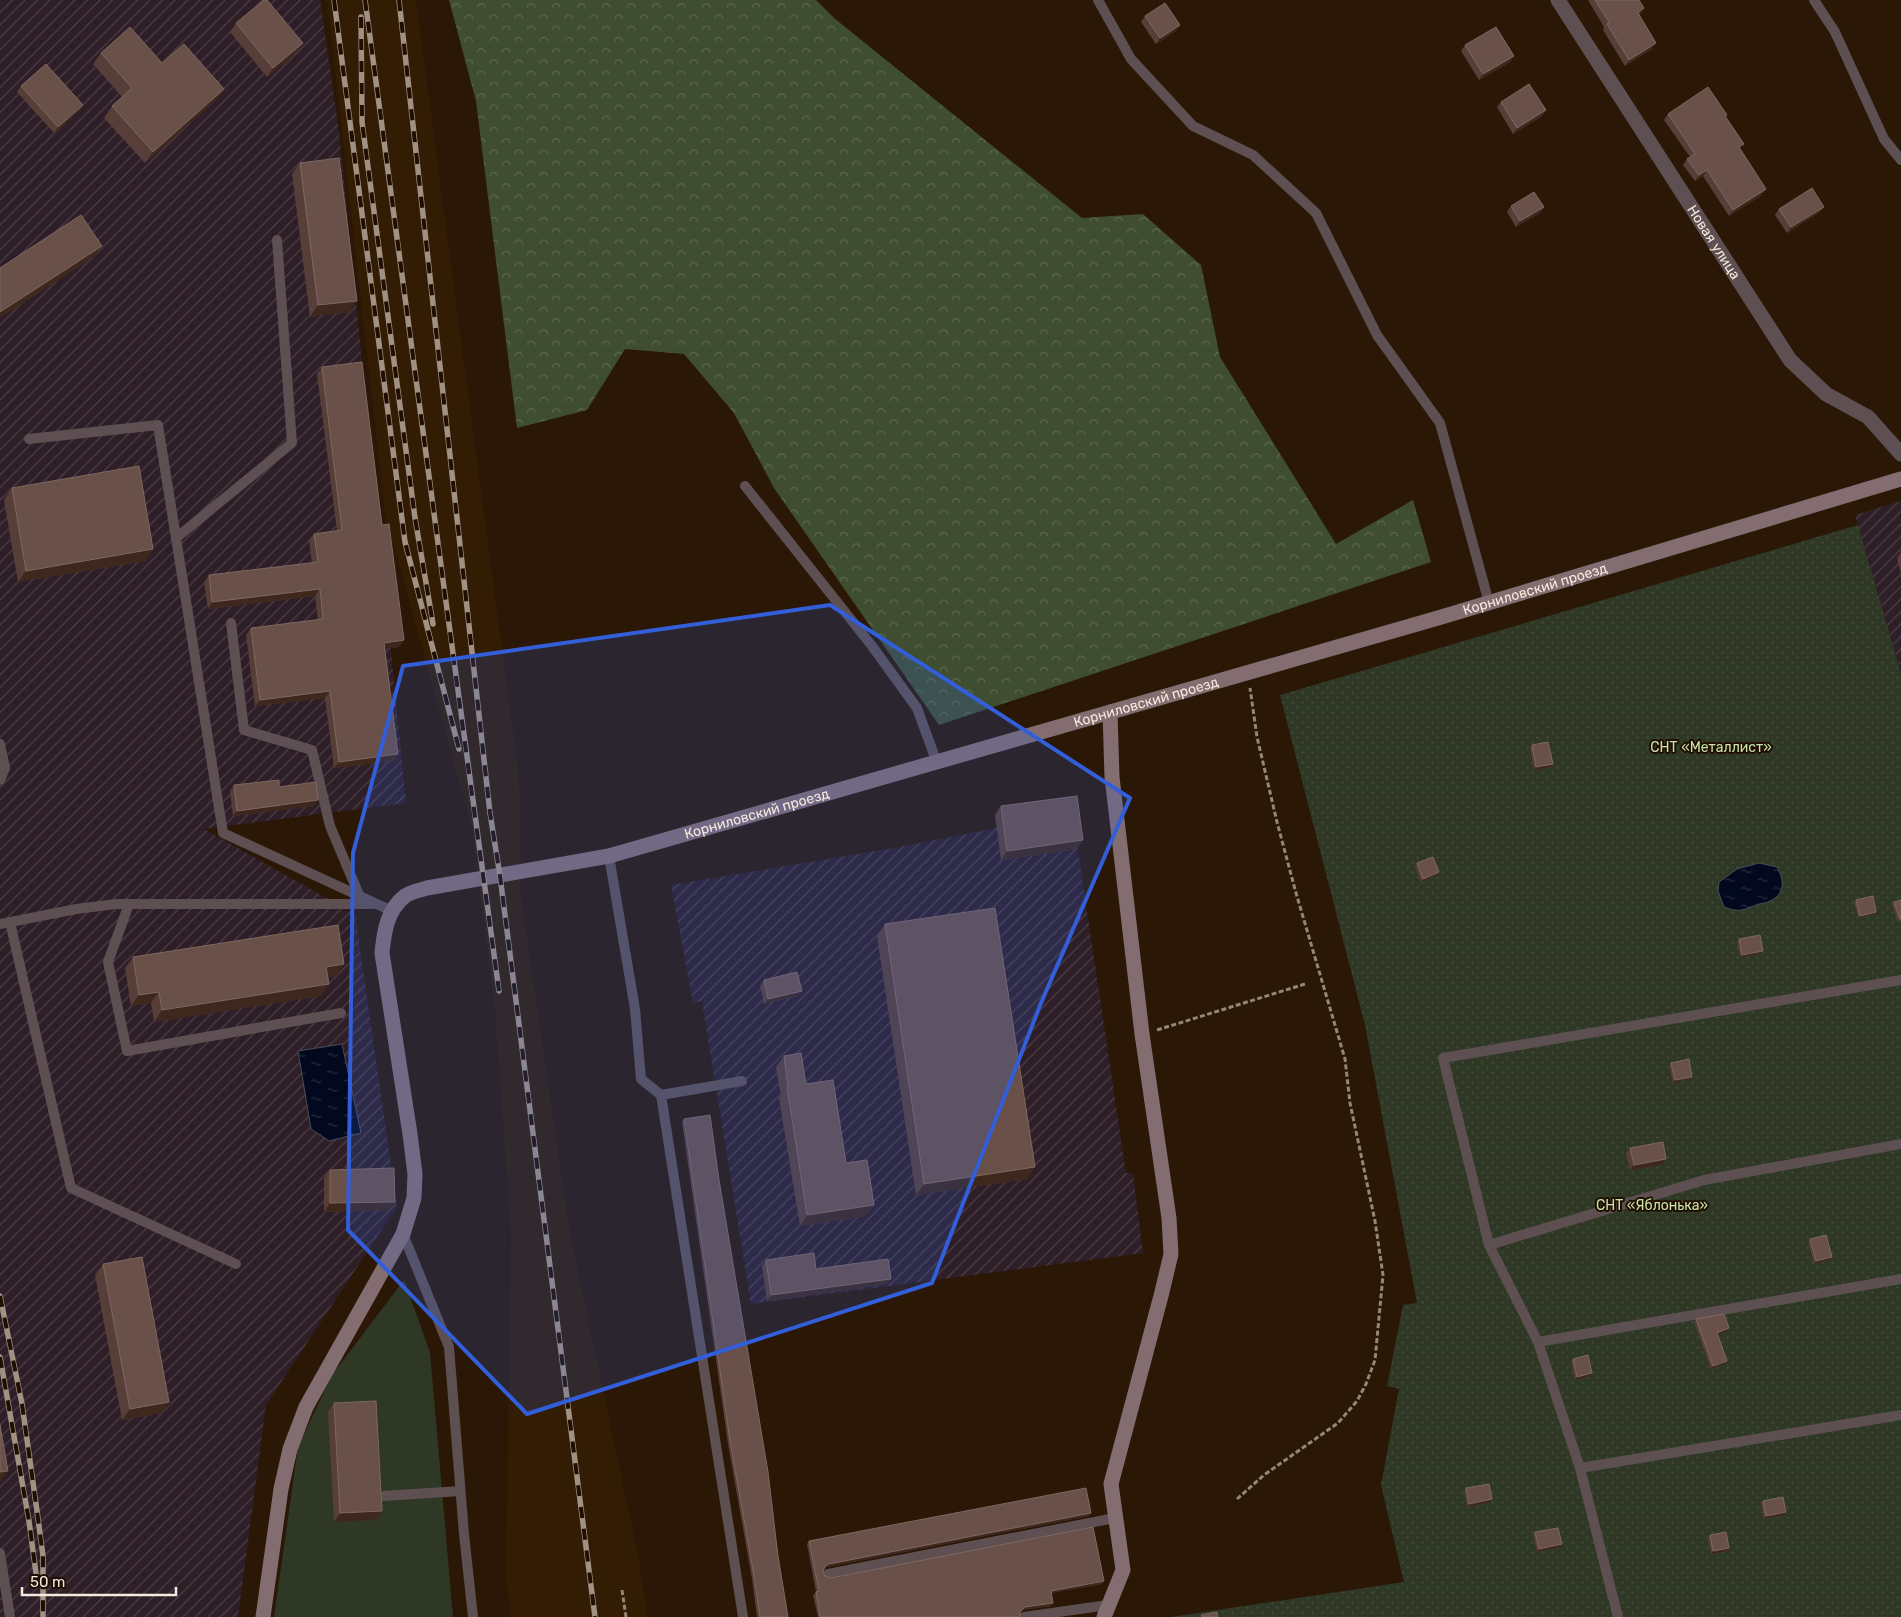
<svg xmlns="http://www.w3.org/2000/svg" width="1901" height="1617" font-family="Rubik,sans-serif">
<defs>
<pattern id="industrial-furrows" width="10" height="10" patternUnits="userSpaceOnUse" patternTransform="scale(1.25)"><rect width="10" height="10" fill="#2e1e27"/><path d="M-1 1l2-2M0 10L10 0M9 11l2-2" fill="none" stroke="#4d3f46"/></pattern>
<pattern id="forest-crowns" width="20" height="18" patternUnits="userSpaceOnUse" patternTransform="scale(1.25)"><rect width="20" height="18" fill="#3f4e30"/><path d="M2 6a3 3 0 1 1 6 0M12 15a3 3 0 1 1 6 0" fill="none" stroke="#5b684e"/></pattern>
<pattern id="garden-dots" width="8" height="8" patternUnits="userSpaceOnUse" patternTransform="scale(1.25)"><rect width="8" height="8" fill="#2f3825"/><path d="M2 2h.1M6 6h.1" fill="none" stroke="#444b3a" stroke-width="1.8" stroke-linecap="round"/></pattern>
<pattern id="water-ripples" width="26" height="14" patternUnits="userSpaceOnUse" patternTransform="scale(1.25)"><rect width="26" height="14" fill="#02081e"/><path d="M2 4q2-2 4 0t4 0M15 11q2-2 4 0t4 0" fill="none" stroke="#282c3e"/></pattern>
</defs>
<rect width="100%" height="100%" fill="#2a1706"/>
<!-- built -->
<path fill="#331c04" d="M 327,0 L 416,0 L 519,776 L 521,897 L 570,1233 L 638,1555 L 648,1617 L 511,1617 L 506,1577 L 511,1235 L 495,1010 L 472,828 L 385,514 Z"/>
<!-- industrial -->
<g fill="url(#industrial-furrows)">
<path d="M 0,0 L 320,0 L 339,131 L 406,803 L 204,829 L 355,914 L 397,1207 L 266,1405 L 238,1617 L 0,1617 Z"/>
<path d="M 1901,501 L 1901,673 L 1855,515 Z"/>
<path d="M 1071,804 L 1126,1173 L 1133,1173 L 1143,1253 L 751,1304 L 702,1001 L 693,1003 L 671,885 L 894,848 L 996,828 L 995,815 Z"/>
</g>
<!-- green -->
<path fill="#2f3825" d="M 404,1280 L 430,1352 L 453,1617 L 274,1617 L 298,1447 L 332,1375 Z"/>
<!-- forest -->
<path fill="url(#forest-crowns)" d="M 449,0 L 816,0 L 834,18 L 1082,218 L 1143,214 L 1201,265 L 1220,357 L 1336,544 L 1413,500 L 1431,562 L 939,725 L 774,488 L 734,413 L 684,354 L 625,349 L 587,410 L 517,428 L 476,101 Z"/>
<!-- garden -->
<path fill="url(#garden-dots)" d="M 1858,525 L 1901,673 L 1901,1617 L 1171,1617 L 1404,1582 L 1381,1485 L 1399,1389 L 1387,1386 L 1403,1305 L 1417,1303 L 1365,1025 L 1280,695 Z"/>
<!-- water -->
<g fill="url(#water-ripples)" stroke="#4b4c58">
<path d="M 1759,863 L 1777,867 C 1784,879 1786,894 1770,901 C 1767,903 1762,903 1759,904 C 1743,910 1740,913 1724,907 L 1718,891 L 1719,882 L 1737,869 Z"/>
<path d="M 342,1044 L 361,1133 L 329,1141 L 311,1129 L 298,1051 Z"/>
</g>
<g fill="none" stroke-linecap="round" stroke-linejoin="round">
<!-- path -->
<g stroke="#958678" stroke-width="3" stroke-dasharray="5 2.5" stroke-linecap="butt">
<path d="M 1157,1030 L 1305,984"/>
<path d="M 1237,1499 L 1264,1475 L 1338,1423 L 1357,1401 L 1366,1384 L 1375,1360 L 1383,1275 L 1375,1221 L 1350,1103 L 1345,1059 L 1296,893 L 1277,822 L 1257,737 L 1250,688"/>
<path d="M 622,1590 L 626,1617"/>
</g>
<!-- lane -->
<g stroke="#5e5052" stroke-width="10">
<path d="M 1098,0 L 1131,59 L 1193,126 L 1253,155 L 1316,213 L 1377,335 L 1440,423 L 1489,603"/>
<path d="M 1814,0 L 1835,32 L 1884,139 L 1901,160"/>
<path d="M 29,439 L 158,425 L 223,833 L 392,911"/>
<path d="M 745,486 L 872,646 L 917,708 L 937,763"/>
<path d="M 176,538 L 292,443 L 277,240"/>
<path d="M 231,623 L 244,730 L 312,750 L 330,826 L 360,897"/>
<path d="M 0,744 L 5,768 L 0,780"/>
<path d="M 609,856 L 635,1009 L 641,1079 L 661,1095 L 743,1617"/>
<path d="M 129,904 L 108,962 L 127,1051 L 341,1013"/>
<path d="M 10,922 L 71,1188 L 236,1264"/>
<path d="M 0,924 L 76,909 L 116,904 L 373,904"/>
<path d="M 661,1095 L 742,1081"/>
<path d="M 403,1234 L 449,1347 L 464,1534 L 473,1617"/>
<path d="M 1489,1245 L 1704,1180 L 1901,1144"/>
<path d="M 1538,1342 L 1901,1279"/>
<path d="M 1580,1468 L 1901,1415"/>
<path d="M 384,1496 L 460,1491"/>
<path d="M 0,1553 L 10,1617"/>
<path d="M 828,1574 L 1115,1518"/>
<path d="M 1024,1617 L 1108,1605"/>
<path d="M 1618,1617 L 1580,1468 L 1538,1342 L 1489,1245 L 1443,1058 L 1901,980"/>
</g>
<!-- street -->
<path stroke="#5e5052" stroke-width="15" id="s1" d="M 1558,0 L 1790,360 L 1826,394 L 1868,417 L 1901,454"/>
<!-- secondary -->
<g stroke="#836d71" stroke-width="15">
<path id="s2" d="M 263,1617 L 281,1489 L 290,1449 L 306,1407 L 403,1234 L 414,1198 L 415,1174 L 410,1134 L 382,953 C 384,932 387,910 405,896 C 410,892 420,890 427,888 L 609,856 L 1438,618 L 1901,479"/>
<path d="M 1104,1617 L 1123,1570 L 1111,1484 L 1162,1292 L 1171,1254 L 1169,1218 L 1142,1034 L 1112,777 L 1110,712"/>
</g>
<!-- rail casing -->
<g stroke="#a09183" stroke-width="5.5">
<g id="rail">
<path d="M 334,0 L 405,542 L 459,749"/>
<path d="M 365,0 C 410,330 453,661 499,991"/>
<path d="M 399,0 L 490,813 L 500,876 L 595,1617"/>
<path d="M 361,17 L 362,122 L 415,518 L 433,624"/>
<path d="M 0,1296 L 22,1404 L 37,1511 L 43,1556 L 43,1617"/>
<path d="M 0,1357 L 29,1521 L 37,1581"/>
</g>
</g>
<!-- rail -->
<use href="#rail" stroke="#200e01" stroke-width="4" stroke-dasharray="11" stroke-linecap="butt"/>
</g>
<!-- wall -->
<g fill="#583e38">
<path d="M 1588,0 L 1639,0 L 1640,14 L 1639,15 L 1652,49 L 1625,66 L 1603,30 L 1604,27 Z"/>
<path d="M 1145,16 L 1176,31 L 1156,44 L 1141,22 Z"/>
<path d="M 236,23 L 303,43 L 297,52 L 267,77 L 230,32 Z"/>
<path d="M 1465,45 L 1510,62 L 1479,80 L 1461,51 Z"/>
<path d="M 101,53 L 162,63 L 224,89 L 216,100 L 145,163 L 104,118 L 112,106 L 122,97 L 93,64 Z"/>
<path d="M 21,86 L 83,105 L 79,111 L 54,133 L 17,92 Z"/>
<path d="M 1501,102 L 1546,110 L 1542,116 L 1513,134 L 1497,107 Z"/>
<path d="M 1668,114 L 1725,117 L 1762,195 L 1729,216 L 1703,176 L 1695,181 L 1683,165 L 1687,159 L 1690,157 L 1664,120 Z"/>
<path d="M 300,163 L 349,312 L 310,317 L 292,174 Z"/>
<path d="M 1511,206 L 1544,207 L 1540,213 L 1516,227 L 1507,212 Z"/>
<path d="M 1779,209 L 1820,212 L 1787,233 L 1775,215 Z"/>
<path d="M 322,367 L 382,525 L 399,647 L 385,649 L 398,754 L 393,761 L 334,768 L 325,698 L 255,706 L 246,635 L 251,628 L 318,620 L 315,596 L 208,609 L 204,582 L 209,575 L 312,563 L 309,540 L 314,534 L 337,531 L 317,374 Z"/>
<path d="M 12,488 L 153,549 L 145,561 L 18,582 L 4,500 Z"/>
<path d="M 1901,552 L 1901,574 L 1897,558 Z"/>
<path d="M 1532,745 L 1551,767 L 1534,770 L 1530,748 Z"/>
<path d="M 234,785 L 314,806 L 233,816 L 230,791 Z"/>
<path d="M 1001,806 L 1083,840 L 1077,849 L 1001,860 L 995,815 Z"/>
<path d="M 1417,863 L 1437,875 L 1421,882 L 1415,866 Z"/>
<path d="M 1856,900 L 1876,912 L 1874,914 L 1858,918 L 1854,902 Z"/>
<path d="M 1901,900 L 1901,921 L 1898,922 L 1892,905 L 1894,902 Z"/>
<path d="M 885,924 L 1027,1179 L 916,1195 L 877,936 Z"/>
<path d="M 1739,939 L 1761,954 L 1740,957 L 1737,942 Z"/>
<path d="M 133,957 L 336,976 L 328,977 L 321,996 L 154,1022 L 151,1003 L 131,1006 L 125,968 Z"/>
<path d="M 764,980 L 798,996 L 764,1004 L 760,986 Z"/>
<path d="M 784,1056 L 806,1084 L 846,1163 L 866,1216 L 800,1226 L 779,1098 L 781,1096 L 776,1067 Z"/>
<path d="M 1671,1063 L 1692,1077 L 1690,1079 L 1673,1083 L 1669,1066 Z"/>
<path d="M 684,1119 L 719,1180 L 788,1617 L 757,1617 L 752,1579 L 728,1444 L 682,1122 Z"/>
<path d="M 1630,1148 L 1666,1159 L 1662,1165 L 1630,1170 L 1626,1153 Z"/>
<path d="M 330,1170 L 395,1202 L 389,1210 L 324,1212 L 324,1178 Z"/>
<path d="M 1810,1239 L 1832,1257 L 1830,1260 L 1814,1264 L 1808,1242 Z"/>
<path d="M 766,1260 L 816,1269 L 887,1284 L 767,1301 L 762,1266 Z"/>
<path d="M 103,1264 L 161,1413 L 122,1420 L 95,1275 Z"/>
<path d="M 1696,1319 L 1729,1328 L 1727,1331 L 1718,1334 L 1727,1361 L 1725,1364 L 1711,1369 L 1694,1322 Z"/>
<path d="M 1573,1359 L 1590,1376 L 1575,1380 L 1571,1362 Z"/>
<path d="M 334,1403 L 376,1520 L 334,1522 L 328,1412 Z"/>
<path d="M 1466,1488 L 1492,1499 L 1490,1502 L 1467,1507 L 1464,1491 Z"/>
<path d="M 1763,1501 L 1786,1512 L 1784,1515 L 1764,1519 L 1761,1503 Z"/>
<path d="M 1089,1516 L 827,1567 L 824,1568 L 823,1572 L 825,1576 L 831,1578 L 1102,1584 L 1051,1593 L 1051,1606 L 1023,1610 L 1020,1613 L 1020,1617 L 818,1617 L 813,1595 L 816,1592 L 807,1544 L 809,1541 Z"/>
<path d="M 1535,1532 L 1560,1547 L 1537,1552 L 1533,1535 Z"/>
<path d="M 1710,1535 L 1727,1551 L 1711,1554 L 1708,1538 Z"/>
</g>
<!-- shaded-wall -->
<g fill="#3e271c">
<path d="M 1644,8 L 1640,14 L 1634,19 L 1638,13 Z"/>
<path d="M 1180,25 L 1176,31 L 1156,44 L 1160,38 Z"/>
<path d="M 303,43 L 297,52 L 267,77 L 273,68 Z"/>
<path d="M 1656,43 L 1652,49 L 1625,66 L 1629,60 Z"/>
<path d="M 1514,56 L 1510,62 L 1479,80 L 1483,74 Z"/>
<path d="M 224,89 L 216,100 L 145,163 L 153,152 Z"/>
<path d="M 83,105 L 79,111 L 54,133 L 58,127 Z"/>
<path d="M 1546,110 L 1542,116 L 1513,134 L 1517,128 Z"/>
<path d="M 1707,170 L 1703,176 L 1695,181 L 1699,175 Z"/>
<path d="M 1766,189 L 1762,195 L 1729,216 L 1733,210 Z"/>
<path d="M 1544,207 L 1540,213 L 1516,227 L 1520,221 Z"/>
<path d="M 1824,207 L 1820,212 L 1787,233 L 1791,227 Z"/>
<path d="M 102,246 L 94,257 L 0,318 L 0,312 Z"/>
<path d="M 357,301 L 349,312 L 310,317 L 318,305 Z"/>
<path d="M 153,549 L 145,561 L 18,582 L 26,571 Z"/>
<path d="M 320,589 L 315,596 L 208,609 L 212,602 Z"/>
<path d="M 404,640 L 399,647 L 379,650 L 384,643 Z"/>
<path d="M 330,691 L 325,698 L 255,706 L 260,700 Z"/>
<path d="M 398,754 L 393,761 L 334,768 L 339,762 Z"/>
<path d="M 1553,764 L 1551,767 L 1534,770 L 1536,767 Z"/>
<path d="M 318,800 L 314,806 L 233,816 L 237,811 Z"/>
<path d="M 1083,840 L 1077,849 L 1001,860 L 1007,851 Z"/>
<path d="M 1439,872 L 1437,875 L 1421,882 L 1423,879 Z"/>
<path d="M 1876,912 L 1874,914 L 1858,918 L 1860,916 Z"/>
<path d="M 1763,951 L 1761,954 L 1740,957 L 1742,955 Z"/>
<path d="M 344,964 L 336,976 L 318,979 L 326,967 Z"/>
<path d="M 329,984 L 321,996 L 154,1022 L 162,1010 Z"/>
<path d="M 802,991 L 798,996 L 764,1004 L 768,999 Z"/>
<path d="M 159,992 L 151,1003 L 131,1006 L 139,995 Z"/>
<path d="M 1692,1077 L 1690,1079 L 1673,1083 L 1675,1080 Z"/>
<path d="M 1666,1159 L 1662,1165 L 1630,1170 L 1634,1165 Z"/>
<path d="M 1035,1167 L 1027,1179 L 916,1195 L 924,1184 Z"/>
<path d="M 395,1202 L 389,1210 L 324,1212 L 330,1203 Z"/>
<path d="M 874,1205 L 866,1216 L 800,1226 L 807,1215 Z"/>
<path d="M 1832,1257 L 1830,1260 L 1814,1264 L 1816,1261 Z"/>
<path d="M 891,1279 L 887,1284 L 767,1301 L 771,1295 Z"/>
<path d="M 1729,1328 L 1727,1331 L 1715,1336 L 1717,1333 Z"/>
<path d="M 1727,1361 L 1725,1364 L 1711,1369 L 1713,1366 Z"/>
<path d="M 1592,1373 L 1590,1376 L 1575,1380 L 1577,1377 Z"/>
<path d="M 169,1402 L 161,1413 L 122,1420 L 130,1409 Z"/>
<path d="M 8,1471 L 0,1482 L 0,1472 Z"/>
<path d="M 1492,1499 L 1490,1502 L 1467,1507 L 1469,1504 Z"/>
<path d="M 382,1511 L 376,1520 L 334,1522 L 340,1513 Z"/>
<path d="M 1786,1512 L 1784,1515 L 1764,1519 L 1766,1516 Z"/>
<path d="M 1091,1513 L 1089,1516 L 827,1567 L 823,1569 L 825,1566 L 829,1564 Z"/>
<path d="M 1562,1544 L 1560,1547 L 1537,1552 L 1539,1549 Z"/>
<path d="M 1729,1548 L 1727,1551 L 1711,1554 L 1713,1551 Z"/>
<path d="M 1104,1581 L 1102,1584 L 1049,1593 L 1051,1591 Z"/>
<path d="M 1053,1603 L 1051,1606 L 1023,1610 L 1018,1615 L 1025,1607 Z"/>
</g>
<!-- building -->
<g fill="#695049" stroke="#7f6861">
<path d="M 264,0 L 267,0 L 303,43 L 273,68 L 236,23 Z"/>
<path d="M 1595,0 L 1639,0 L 1644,8 L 1638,13 L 1656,43 L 1629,60 L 1607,24 L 1609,22 Z"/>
<path d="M 1165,3 L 1180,25 L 1160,38 L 1145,16 Z"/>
<path d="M 130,27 L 162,63 L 184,44 L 224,89 L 153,152 L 112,106 L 132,88 L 101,53 Z"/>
<path d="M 1496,27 L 1514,56 L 1483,74 L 1465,45 Z"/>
<path d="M 46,64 L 83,105 L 58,127 L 21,86 Z"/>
<path d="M 1529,84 L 1546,110 L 1517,128 L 1501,102 Z"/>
<path d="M 1708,87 L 1727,115 L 1725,116 L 1744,144 L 1739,147 L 1766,189 L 1733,210 L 1707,170 L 1699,175 L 1687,159 L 1695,154 L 1668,114 Z"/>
<path d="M 339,158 L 357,301 L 318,305 L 300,163 Z"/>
<path d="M 1812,188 L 1824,207 L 1791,227 L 1779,209 Z"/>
<path d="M 1534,192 L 1544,207 L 1520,221 L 1511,206 Z"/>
<path d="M 81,215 L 102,246 L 0,312 L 0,268 Z"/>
<path d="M 362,362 L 382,525 L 389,524 L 404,640 L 384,643 L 398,754 L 339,762 L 330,691 L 260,700 L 251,628 L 323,619 L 320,589 L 212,602 L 209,575 L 318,562 L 314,534 L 342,530 L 322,367 Z"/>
<path d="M 139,466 L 153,549 L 26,571 L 12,488 Z"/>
<path d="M 1548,742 L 1553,764 L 1536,767 L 1532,745 Z"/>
<path d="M 279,780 L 279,787 L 316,782 L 318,800 L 237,811 L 234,785 Z"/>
<path d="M 1077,796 L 1083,840 L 1007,851 L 1001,806 Z"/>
<path d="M 1433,857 L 1439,872 L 1423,879 L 1417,863 Z"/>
<path d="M 1873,896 L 1876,912 L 1860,916 L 1856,900 Z"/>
<path d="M 1901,900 L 1901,919 L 1900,919 L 1894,902 Z"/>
<path d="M 995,908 L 1035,1167 L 924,1184 L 885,924 Z"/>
<path d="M 338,925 L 344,964 L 326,967 L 329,984 L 162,1010 L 159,992 L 139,995 L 133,957 Z"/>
<path d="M 1760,935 L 1763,951 L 1742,955 L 1739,939 Z"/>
<path d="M 797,972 L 802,991 L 768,999 L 764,980 Z"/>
<path d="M 801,1053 L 806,1084 L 833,1080 L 846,1163 L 867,1160 L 874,1205 L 807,1215 L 787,1087 L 788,1087 L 784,1056 Z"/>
<path d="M 1689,1059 L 1692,1077 L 1675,1080 L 1671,1063 Z"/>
<path d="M 710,1115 L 719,1180 L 768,1472 L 778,1556 L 788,1617 L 760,1617 L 754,1576 L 730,1441 L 684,1119 Z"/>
<path d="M 1663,1142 L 1666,1159 L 1634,1165 L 1630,1148 Z"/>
<path d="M 394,1168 L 395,1202 L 330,1203 L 330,1170 Z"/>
<path d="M 1826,1235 L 1832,1257 L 1816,1261 L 1810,1239 Z"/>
<path d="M 814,1253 L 816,1269 L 888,1259 L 891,1279 L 771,1295 L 766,1260 Z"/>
<path d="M 142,1257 L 169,1402 L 130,1409 L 103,1264 Z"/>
<path d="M 1724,1314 L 1729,1328 L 1717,1333 L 1727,1361 L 1713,1366 L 1696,1319 Z"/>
<path d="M 1588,1355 L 1592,1373 L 1577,1377 L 1573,1359 Z"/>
<path d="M 376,1401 L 382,1511 L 340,1513 L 334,1403 Z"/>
<path d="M 0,1425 L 8,1471 L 0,1472 Z"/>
<path d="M 1489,1484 L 1492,1499 L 1469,1504 L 1466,1488 Z"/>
<path d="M 1086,1488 L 1091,1513 L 829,1564 L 825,1566 L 823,1572 L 825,1576 L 831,1578 L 1093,1527 L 1104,1581 L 1051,1591 L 1053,1603 L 1025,1607 L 1020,1612 L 1020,1617 L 820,1617 L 816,1592 L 819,1591 L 809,1541 Z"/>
<path d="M 1783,1497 L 1786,1512 L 1766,1516 L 1763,1501 Z"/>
<path d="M 1558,1528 L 1562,1544 L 1539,1549 L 1535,1532 Z"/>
<path d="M 1726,1532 L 1729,1548 L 1713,1551 L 1710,1535 Z"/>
<path d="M 1217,1612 L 1218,1617 L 1202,1617 L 1201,1615 Z"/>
</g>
<!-- marked area -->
<path fill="#335ed9" fill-opacity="0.2" stroke="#335ed9" stroke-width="4" stroke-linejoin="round" d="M 830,605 L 1130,798 L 1041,1003 L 932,1283 L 527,1414 L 348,1230 L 353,853 L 403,666 Z"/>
<g text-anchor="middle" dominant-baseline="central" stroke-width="4" stroke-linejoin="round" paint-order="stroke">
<!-- street labels -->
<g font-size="14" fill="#f6e9de" stroke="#200e01">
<text stroke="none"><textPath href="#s1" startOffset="288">Новая улица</textPath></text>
<text stroke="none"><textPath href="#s2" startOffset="1934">Корниловский проезд</textPath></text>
<text stroke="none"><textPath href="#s2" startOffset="1529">Корниловский проезд</textPath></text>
<text stroke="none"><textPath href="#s2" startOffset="1124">Корниловский проезд</textPath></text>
</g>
<!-- park labels -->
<g font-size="14" fill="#c7e3ab" stroke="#200e01">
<text x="1711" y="747">СНТ «Металлист»</text>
<text x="1652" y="1205">СНТ «Яблонька»</text>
</g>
</g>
<!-- scale -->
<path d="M22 1587v8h154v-8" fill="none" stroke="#f6e9de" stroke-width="2.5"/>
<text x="30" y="1587" font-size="15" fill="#f6e9de" stroke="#200e01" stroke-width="4" paint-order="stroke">50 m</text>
</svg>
